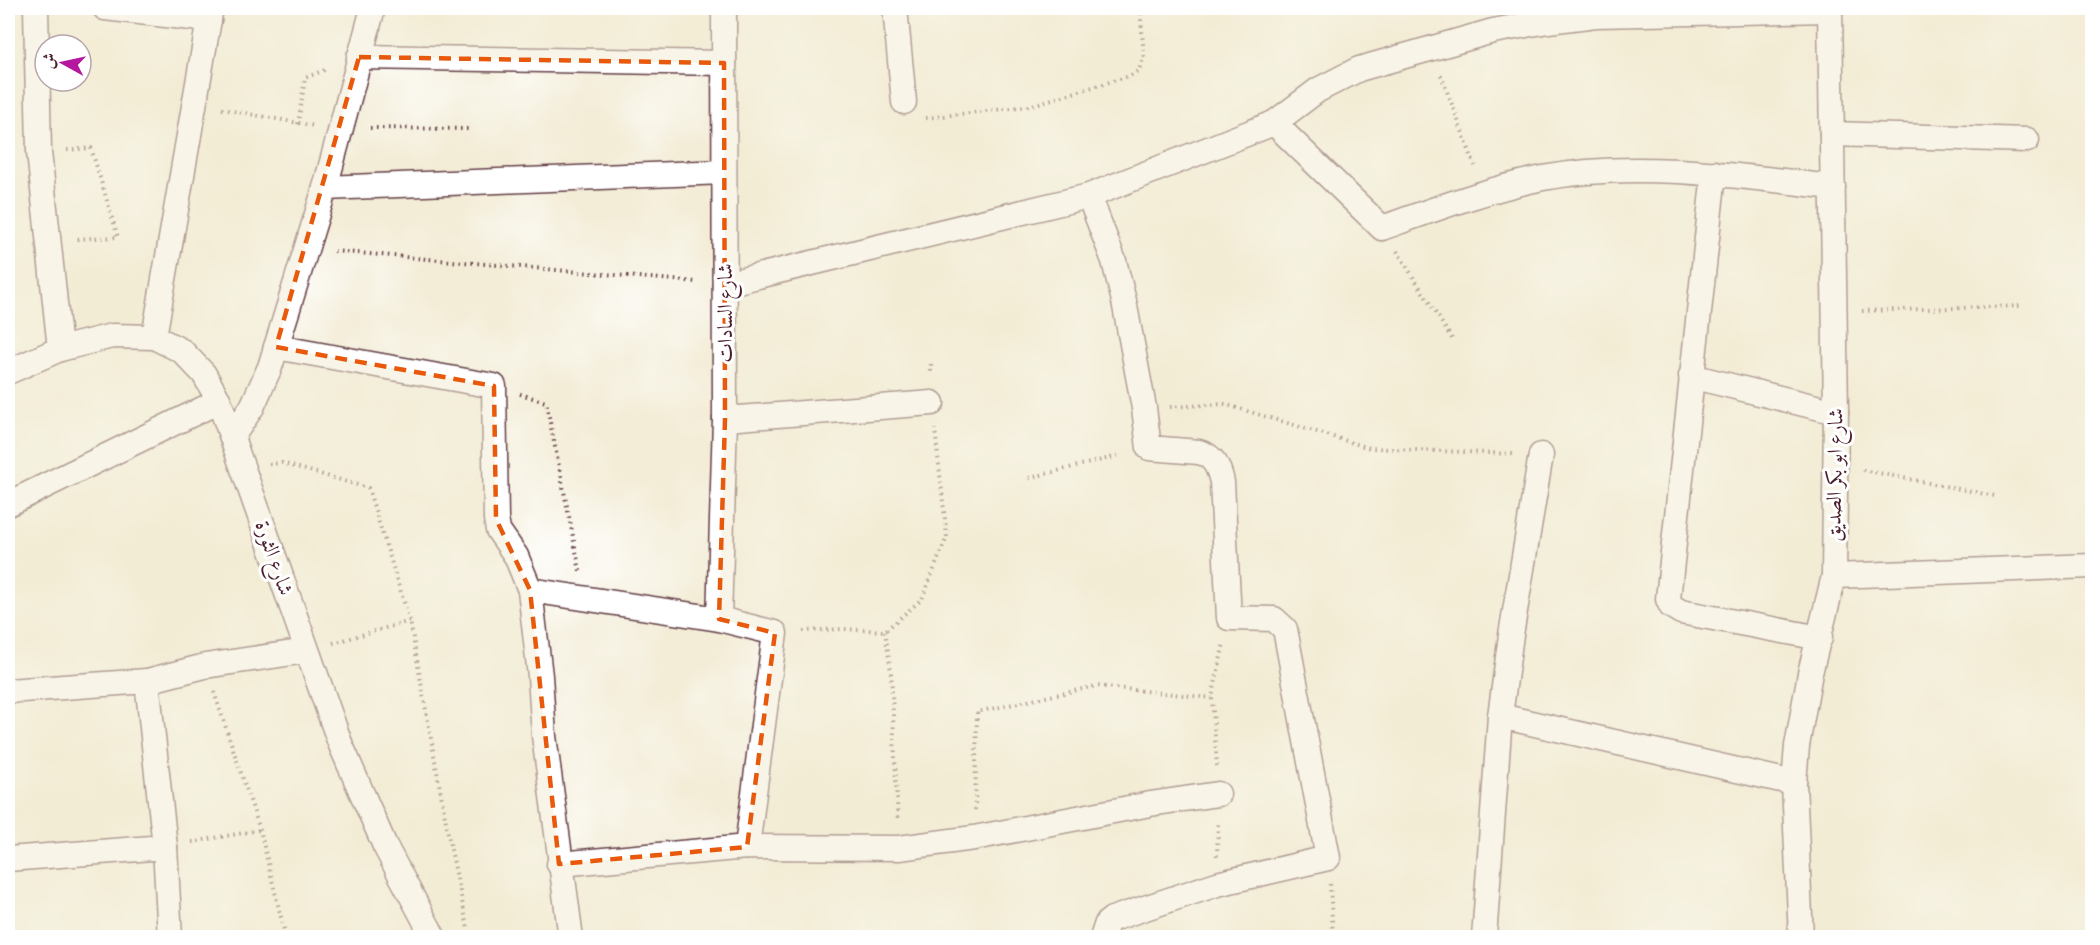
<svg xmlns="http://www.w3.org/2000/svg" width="2100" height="945" font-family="'IM FELL Double Pica',Amiri,serif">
<rect width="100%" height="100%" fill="#fff"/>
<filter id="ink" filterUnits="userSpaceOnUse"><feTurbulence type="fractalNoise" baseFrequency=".0167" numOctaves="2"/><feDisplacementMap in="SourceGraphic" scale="12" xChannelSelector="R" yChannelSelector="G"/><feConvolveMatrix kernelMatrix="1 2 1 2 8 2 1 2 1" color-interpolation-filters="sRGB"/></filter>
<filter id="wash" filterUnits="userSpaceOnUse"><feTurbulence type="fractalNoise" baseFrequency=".008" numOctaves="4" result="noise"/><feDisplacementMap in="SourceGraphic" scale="24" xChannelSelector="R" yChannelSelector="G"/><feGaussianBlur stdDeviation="1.35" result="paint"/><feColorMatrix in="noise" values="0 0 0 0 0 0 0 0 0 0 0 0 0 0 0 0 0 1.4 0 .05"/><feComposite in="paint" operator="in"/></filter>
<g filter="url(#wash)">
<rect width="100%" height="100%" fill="#f3ecd6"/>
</g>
<g filter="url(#ink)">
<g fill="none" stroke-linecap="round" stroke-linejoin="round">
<!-- minor casing -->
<g stroke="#633e45" stroke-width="27">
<g id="minor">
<path d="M 36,8 L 39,152 L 60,349"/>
<path d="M 105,8 L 209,20"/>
<path d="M 895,8 L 904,102"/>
<path d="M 359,57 L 724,63"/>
<path d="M 1274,123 L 1382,228 C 1435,209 1488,189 1543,178 C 1636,160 1739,176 1833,187"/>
<path d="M 1832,134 L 2027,140"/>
<path d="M 1714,173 L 1668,599 L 1671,606 L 1681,612 L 1820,638"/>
<path d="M 325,188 L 724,172"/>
<path d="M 1089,196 L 1114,261 L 1124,301 L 1144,408 L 1149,448 L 1199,452 C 1214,456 1219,468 1222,482 L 1229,618 L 1274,619 L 1285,629 L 1328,858 L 1217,884 L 1112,919 L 1107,923 L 1102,938"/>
<path d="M 725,284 L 1089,196 L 1274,123 L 1318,90 L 1359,69 L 1493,31 L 1548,21 L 1596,15 L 1830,10"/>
<path d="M 154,337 L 211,8"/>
<path d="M 276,347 L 494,386 L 496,519 L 498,530 L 516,556 L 530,590 L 540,676 L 544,736 L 571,938"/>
<path d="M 8,372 L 60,349 L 112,336 L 154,337 L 182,351 L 204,374 L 219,401 L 340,743 L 385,846 L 434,938"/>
<path d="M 1691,376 L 1836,412"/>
<path d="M 725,419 L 932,403"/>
<path d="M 232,437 L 252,407 L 270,367 L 325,188 L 373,8"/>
<path d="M 8,504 L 219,401"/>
<path d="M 1834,576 L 2092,566"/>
<path d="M 530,590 L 719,619 L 775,633 L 747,847"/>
<path d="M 719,619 L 725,419 L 724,8"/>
<path d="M 147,681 L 165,847 L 170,938"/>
<path d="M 8,691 L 147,681 L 205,666 L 306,651"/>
<path d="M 1500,716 L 1794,783"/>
<path d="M 8,859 L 165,847"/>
<path d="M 559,864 L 747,847 L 899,848 L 974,838 L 1150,804 L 1218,794"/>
<path d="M 1484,938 L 1500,716 L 1511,635 L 1541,455"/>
<path d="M 1801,938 L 1794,783 L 1797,746 L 1810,673 L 1834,576 L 1836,412 L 1830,8"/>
</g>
</g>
<!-- path -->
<g stroke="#633e45" stroke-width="4" stroke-dasharray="1.5 4.5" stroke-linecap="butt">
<path d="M 1441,75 L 1475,166"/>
<path d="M 222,109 L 315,126"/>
<path d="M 926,118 L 1029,106 L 1130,76 L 1139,70 L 1144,56 L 1140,8"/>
<path d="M 298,124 L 305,78 L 327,69"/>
<path d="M 370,128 L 471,129"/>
<path d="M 67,150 L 91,148 L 118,237 L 75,239"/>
<path d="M 334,251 L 697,282"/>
<path d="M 1397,251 L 1452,339"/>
<path d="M 1862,311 L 2020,306"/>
<path d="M 931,364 L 931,376"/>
<path d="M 520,394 L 546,402 L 580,571"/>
<path d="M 1170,407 L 1224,404 L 1370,448 L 1513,454"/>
<path d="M 269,464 L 282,463 L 368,488 L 410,621 L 451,850 L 470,938"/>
<path d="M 1863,470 L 1995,496"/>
<path d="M 1029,478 L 1122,455"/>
<path d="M 803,631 L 843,629 L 885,631 L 922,599 L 947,537 L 935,429"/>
<path d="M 885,631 L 891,672 L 898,822"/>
<path d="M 333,643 L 410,621"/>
<path d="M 214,692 L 260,830 L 286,938"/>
<path d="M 1217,766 L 1212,698 L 1224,643"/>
<path d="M 975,810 L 977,712 L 1096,686 L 1212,698"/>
<path d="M 192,842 L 260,830"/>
<path d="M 1217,856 L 1218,822"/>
<path d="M 1330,884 L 1333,938"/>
</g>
<!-- minor -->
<use href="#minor" stroke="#fff" stroke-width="24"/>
</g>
</g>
<!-- marked area -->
<path d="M0 0H2100V945H0ZM 359,57 L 724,63 L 725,419 L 719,619 L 775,633 L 747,847 L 559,864 L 530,590 L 496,519 L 494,386 L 276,347 Z" fill="#f3ecd6" fill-opacity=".55" fill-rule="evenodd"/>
<path fill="none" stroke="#e8590c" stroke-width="4.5" stroke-dasharray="12 8" stroke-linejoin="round" d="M 359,57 L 724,63 L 725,419 L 719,619 L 775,633 L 747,847 L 559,864 L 530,590 L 496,519 L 494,386 L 276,347 Z"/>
<g text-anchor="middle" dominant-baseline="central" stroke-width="6" stroke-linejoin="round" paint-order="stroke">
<!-- street labels -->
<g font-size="21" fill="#4a1f2b" stroke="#fff">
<text transform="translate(725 313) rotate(-90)">شارع السادات</text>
<text transform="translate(1835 475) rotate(-89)">شارع ابو بكر الصديق</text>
<text transform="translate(274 558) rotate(71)">شارع الثورة</text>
</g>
</g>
<!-- margin -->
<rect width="2100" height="945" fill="none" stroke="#fff" stroke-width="30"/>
<!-- north arrow -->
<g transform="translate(63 63) rotate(278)"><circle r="28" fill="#ffffff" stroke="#b7a5aa" stroke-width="1.5"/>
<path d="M0-4.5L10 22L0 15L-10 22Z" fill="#b5179e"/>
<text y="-9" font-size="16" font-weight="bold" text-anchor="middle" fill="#4a1f2b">ش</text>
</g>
</svg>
